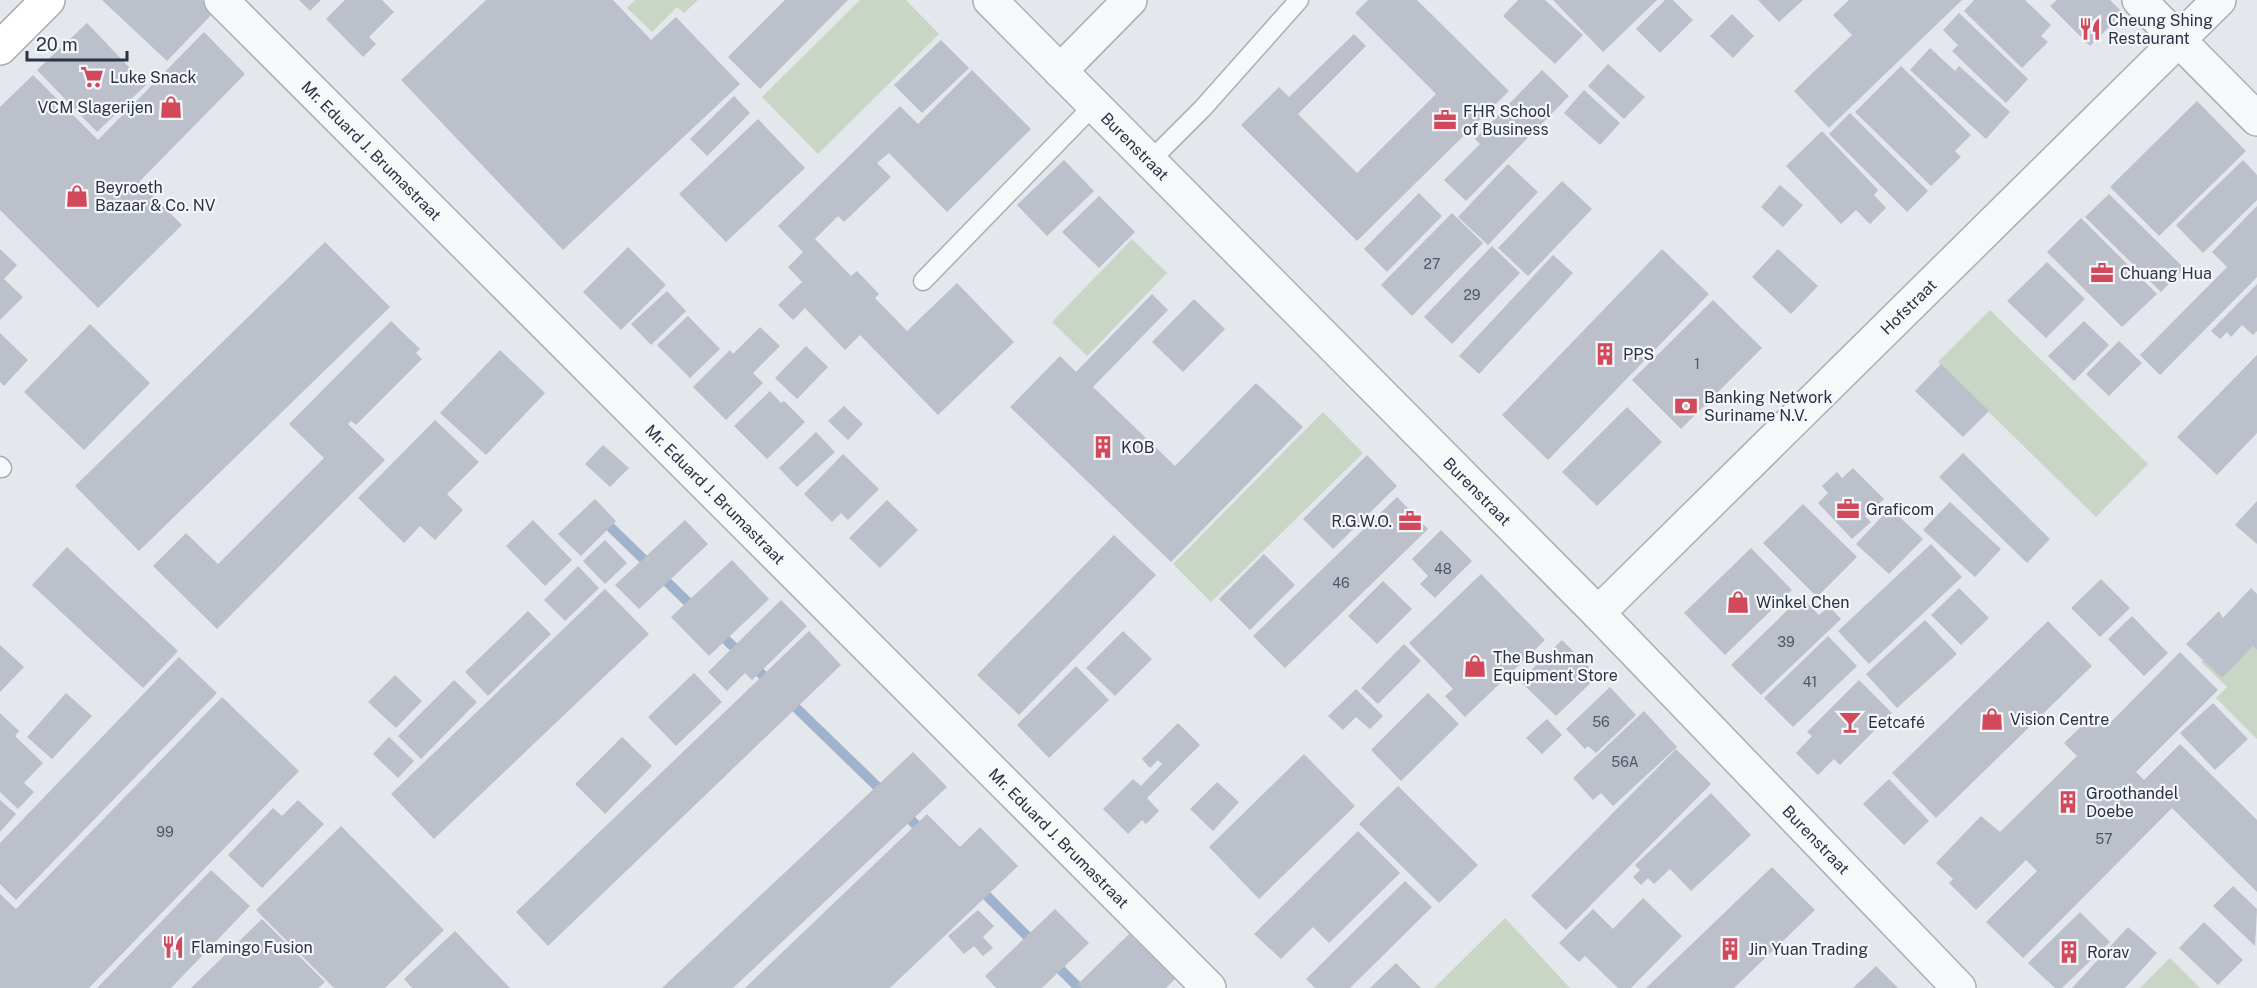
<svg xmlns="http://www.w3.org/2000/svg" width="2257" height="988" font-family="'Public Sans',sans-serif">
<rect width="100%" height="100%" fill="#e4e7ec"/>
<!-- green -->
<g fill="#c9d6c5">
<path d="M 635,0 L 698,0 L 684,13 L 677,7 L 652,32 L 627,8 Z"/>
<path d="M 860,0 L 906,0 L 939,34 L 818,154 L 762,97 Z"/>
<path d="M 1132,239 L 1167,273 L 1087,356 L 1052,322 Z"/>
<path d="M 1990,310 L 2148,464 L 2096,517 L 1938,362 Z"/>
<path d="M 1323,412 L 1363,453 L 1211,602 L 1173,564 Z"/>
<path d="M 2257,602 L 2257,739 L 2216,698 L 2227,687 L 2201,662 Z"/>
<path d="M 1505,918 L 1570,988 L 1434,988 Z"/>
<path d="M 2170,958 L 2200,988 L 2140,988 Z"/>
</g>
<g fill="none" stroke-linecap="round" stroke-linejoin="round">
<!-- stream -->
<g stroke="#9fb4cc" stroke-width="10">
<path d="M 600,517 L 697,611"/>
<path d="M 716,630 L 772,684"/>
<path d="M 787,699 L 886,795"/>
<path d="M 901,810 L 926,835"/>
<path d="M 977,886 L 1036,945"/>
<path d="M 1052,961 L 1079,988"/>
</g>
</g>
<!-- building -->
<g fill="#bbc0ca">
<path d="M 102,0 L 202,0 L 214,12 L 167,61 Z"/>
<path d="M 299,0 L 321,0 L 310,11 Z"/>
<path d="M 345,0 L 382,0 L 394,12 L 369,37 L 376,44 L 363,57 L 326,19 Z"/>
<path d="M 486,0 L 613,0 L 651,40 L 676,17 L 740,84 L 563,250 L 401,80 Z"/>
<path d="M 785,0 L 848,0 L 760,89 L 728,57 Z"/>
<path d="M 1368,0 L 1417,0 L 1509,91 L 1357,241 L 1241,125 L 1279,87 L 1289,97 L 1354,34 L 1366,46 L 1298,114 L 1357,173 L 1436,94 L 1355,13 Z"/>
<path d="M 1518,0 L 1545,0 L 1583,35 L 1555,64 L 1503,16 Z"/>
<path d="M 1553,0 L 1657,0 L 1603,52 Z"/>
<path d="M 1665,0 L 1673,0 L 1693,20 L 1660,53 L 1636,29 Z"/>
<path d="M 1758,0 L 1803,0 L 1779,22 Z"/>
<path d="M 1849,0 L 1962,0 L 1829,128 L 1794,91 L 1852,35 L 1833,15 Z"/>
<path d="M 1974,0 L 2025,0 L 2051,25 L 2041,36 L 2048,42 L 2022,68 L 1964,11 Z"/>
<path d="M 2057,0 L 2110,0 L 2123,13 L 2090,46 L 2050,6 Z"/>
<path d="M 1959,13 L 2028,79 L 2006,103 L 1952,51 L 1958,45 L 1943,30 Z"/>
<path d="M 1732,14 L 1754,36 L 1733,58 L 1710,36 Z"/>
<path d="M 87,23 L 146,85 L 97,132 L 37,70 Z"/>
<path d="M 204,32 L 245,74 L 139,182 L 182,225 L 98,308 L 0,210 L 0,107 L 33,75 L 98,140 Z"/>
<path d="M 941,40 L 969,68 L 922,113 L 894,85 Z"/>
<path d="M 1930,48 L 1955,71 L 1959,66 L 2010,112 L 1986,139 L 1910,70 Z"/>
<path d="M 1608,64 L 1645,97 L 1624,119 L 1588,86 Z"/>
<path d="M 1901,66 L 1971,135 L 1955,151 L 1961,157 L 1931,186 L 1855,112 Z"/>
<path d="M 972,70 L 1031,129 L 947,212 L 889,153 L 877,163 L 891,177 L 844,222 L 838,216 L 815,239 L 851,276 L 857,271 L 879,294 L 875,298 L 907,331 L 957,283 L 1014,342 L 938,415 L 860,335 L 845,350 L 805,308 L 793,320 L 778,305 L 802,282 L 788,267 L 803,252 L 778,226 L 900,106 L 918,124 Z"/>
<path d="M 1542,70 L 1569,96 L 1466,201 L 1444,180 L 1480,144 L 1475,139 Z"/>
<path d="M 1584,90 L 1620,123 L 1600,145 L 1564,113 Z"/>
<path d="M 734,96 L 750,113 L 707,156 L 690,139 Z"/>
<path d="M 2197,101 L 2246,151 L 2159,236 L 2110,187 Z"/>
<path d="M 1850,113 L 1928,191 L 1907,212 L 1829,134 Z"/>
<path d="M 758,119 L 805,168 L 726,242 L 679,194 Z"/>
<path d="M 1822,131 L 1878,190 L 1874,195 L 1886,208 L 1870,224 L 1856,210 L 1841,224 L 1786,166 Z"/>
<path d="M 1064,160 L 1094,191 L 1047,236 L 1017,205 Z"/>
<path d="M 2243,160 L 2257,175 L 2257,200 L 2203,253 L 2176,225 Z"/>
<path d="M 1508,164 L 1538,192 L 1488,245 L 1458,217 Z"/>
<path d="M 1562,181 L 1592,209 L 1528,276 L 1498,248 Z"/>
<path d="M 1780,185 L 1803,205 L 1783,227 L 1761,207 Z"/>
<path d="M 1419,193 L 1442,216 L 1387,272 L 1364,249 Z"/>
<path d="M 2109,194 L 2184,268 L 2161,292 L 2085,217 Z"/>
<path d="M 1099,196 L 1135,232 L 1099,268 L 1062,232 Z"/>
<path d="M 2257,206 L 2257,277 L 2160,375 L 2140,355 L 2227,267 L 2212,252 Z"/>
<path d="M 1452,213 L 1483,243 L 1412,316 L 1381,285 Z"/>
<path d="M 2081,218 L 2157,294 L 2122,327 L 2047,252 Z"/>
<path d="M 325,242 L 390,307 L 139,551 L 75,486 Z"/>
<path d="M 1492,246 L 1520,273 L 1452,344 L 1424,317 Z"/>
<path d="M 628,247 L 666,285 L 621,330 L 583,292 Z"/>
<path d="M 0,249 L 17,265 L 4,279 L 23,297 L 0,320 Z"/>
<path d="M 1662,249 L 1709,294 L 1548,460 L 1502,415 Z"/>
<path d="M 1778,249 L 1818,286 L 1791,314 L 1752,277 Z"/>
<path d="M 1553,255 L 1573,273 L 1479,374 L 1459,356 Z"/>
<path d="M 2047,262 L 2085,299 L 2046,338 L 2007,301 Z"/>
<path d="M 2257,284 L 2257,331 L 2253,335 L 2242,325 L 2231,337 L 2227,332 L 2220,339 L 2211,331 Z"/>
<path d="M 667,291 L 686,311 L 651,345 L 631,324 Z"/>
<path d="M 1152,294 L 1168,310 L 1093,387 L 1175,466 L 1256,383 L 1303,427 L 1171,562 L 1010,407 L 1060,356 L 1076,372 Z"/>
<path d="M 1194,299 L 1225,329 L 1183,372 L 1152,342 Z"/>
<path d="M 1713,300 L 1762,348 L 1681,429 L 1632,380 Z"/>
<path d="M 688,316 L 720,349 L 690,378 L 657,345 Z"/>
<path d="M 391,321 L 420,349 L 416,353 L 422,359 L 356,425 L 351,421 L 348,424 L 385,460 L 217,629 L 153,566 L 186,533 L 218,564 L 324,458 L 289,424 Z"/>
<path d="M 2084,321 L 2109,345 L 2074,381 L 2048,356 Z"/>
<path d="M 90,324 L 150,383 L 84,450 L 24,392 Z"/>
<path d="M 760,327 L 780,346 L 753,373 L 763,383 L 726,420 L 693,387 L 730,350 L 733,354 Z"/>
<path d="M 0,333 L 28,360 L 4,386 L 0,382 Z"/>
<path d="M 2119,341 L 2142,363 L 2109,396 L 2086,374 Z"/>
<path d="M 806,346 L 828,367 L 797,399 L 775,378 Z"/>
<path d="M 500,350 L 545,393 L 486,455 L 440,413 Z"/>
<path d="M 2257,355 L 2257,433 L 2217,475 L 2177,437 Z"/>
<path d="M 1941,364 L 1989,411 L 1963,437 L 1915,391 Z"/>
<path d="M 770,391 L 781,403 L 784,401 L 805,422 L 767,459 L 734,426 Z"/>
<path d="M 844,406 L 863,424 L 848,440 L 828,421 Z"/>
<path d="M 1627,407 L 1662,442 L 1597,506 L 1562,472 Z"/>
<path d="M 435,420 L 479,462 L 447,494 L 463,510 L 435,540 L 420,526 L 404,543 L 358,498 Z"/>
<path d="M 816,432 L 835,452 L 797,487 L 779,468 Z"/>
<path d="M 603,445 L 629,468 L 610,487 L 585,464 Z"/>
<path d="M 1963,453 L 2050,539 L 2027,563 L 1939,477 Z"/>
<path d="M 843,454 L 879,489 L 848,520 L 841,513 L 832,522 L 804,494 Z"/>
<path d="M 1367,455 L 1397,486 L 1333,549 L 1303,519 Z"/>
<path d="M 1853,468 L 1884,499 L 1865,516 L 1871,522 L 1852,539 L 1818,503 L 1828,493 L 1822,486 L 1837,472 L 1842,478 Z"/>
<path d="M 1397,497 L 1428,529 L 1285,668 L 1253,636 Z"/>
<path d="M 595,499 L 616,521 L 581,556 L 558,534 Z"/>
<path d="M 887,500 L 918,530 L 880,568 L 849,538 Z"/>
<path d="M 2257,501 L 2257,544 L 2235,525 Z"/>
<path d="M 1950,502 L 2001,549 L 1975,577 L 1923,530 Z"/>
<path d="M 1803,504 L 1857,557 L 1817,597 L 1763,543 Z"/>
<path d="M 1890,508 L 1923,539 L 1889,574 L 1856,544 Z"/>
<path d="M 533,520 L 572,560 L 545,586 L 506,546 Z"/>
<path d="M 685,520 L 708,544 L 639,609 L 615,585 Z"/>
<path d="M 1441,530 L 1472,561 L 1435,598 L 1420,584 L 1428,576 L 1412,559 Z"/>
<path d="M 1114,535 L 1156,575 L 1019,715 L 977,675 Z"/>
<path d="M 605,540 L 627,563 L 605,584 L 583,561 Z"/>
<path d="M 1931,544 L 1962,577 L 1869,664 L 1838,631 Z"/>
<path d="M 67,547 L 178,651 L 143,688 L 32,585 Z"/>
<path d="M 1751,548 L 1792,590 L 1725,655 L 1684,613 Z"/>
<path d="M 1264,554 L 1295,585 L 1250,630 L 1219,599 Z"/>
<path d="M 732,560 L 769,599 L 709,656 L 671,617 Z"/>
<path d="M 578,566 L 599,588 L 565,621 L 544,600 Z"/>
<path d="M 1481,574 L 1545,640 L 1465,717 L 1445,696 L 1453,689 L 1409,643 Z"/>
<path d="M 2101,579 L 2130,608 L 2100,637 L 2071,608 Z"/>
<path d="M 1383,581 L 1412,609 L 1377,644 L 1348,616 Z"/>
<path d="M 1959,588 L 1989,618 L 1961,645 L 1931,615 Z"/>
<path d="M 2251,588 L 2257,594 L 2257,650 L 2253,646 L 2222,678 L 2186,644 L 2219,611 L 2223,618 Z"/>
<path d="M 605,589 L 649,634 L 434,839 L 391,794 Z"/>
<path d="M 1801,597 L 1819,615 L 1829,606 L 1841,619 L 1761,695 L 1731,665 Z"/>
<path d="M 781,600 L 807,626 L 752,680 L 745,673 L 727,691 L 708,672 Z"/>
<path d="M 528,611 L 551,634 L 488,696 L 465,672 Z"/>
<path d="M 2132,616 L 2168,653 L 2144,676 L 2108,639 Z"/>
<path d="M 1925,620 L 1957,654 L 1897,708 L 1866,674 Z"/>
<path d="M 2048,621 L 2092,666 L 1936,818 L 1892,773 Z"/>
<path d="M 809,631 L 841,665 L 548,946 L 516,912 Z"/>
<path d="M 1123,631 L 1152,659 L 1115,696 L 1086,668 Z"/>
<path d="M 1828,636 L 1857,666 L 1793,727 L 1764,698 Z"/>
<path d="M 1562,640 L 1598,676 L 1556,716 L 1520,681 Z"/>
<path d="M 1404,644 L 1421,661 L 1378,704 L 1361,688 Z"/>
<path d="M 0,645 L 24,667 L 0,692 Z"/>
<path d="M 2180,652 L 2218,690 L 2136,772 L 2144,780 L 2180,744 L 2236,799 L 2257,820 L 2257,892 L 2172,808 L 2023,958 L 1986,922 L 2037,871 L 2026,860 L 1976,910 L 1949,883 L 1953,879 L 1936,863 L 1981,816 L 2000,832 L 2077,756 L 2064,743 L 2095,713 L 2107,726 Z"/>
<path d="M 179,657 L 217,693 L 16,900 L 0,884 L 0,843 Z"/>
<path d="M 1076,666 L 1109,700 L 1049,758 L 1017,725 Z"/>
<path d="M 694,673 L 722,702 L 676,746 L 648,717 Z"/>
<path d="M 395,675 L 422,701 L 396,728 L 368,702 Z"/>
<path d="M 454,680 L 477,702 L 421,759 L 398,736 Z"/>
<path d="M 1859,680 L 1892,713 L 1840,765 L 1834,759 L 1818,775 L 1796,753 L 1812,736 L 1807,732 Z"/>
<path d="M 1610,687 L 1636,715 L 1596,753 L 1588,746 L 1585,749 L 1566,729 Z"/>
<path d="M 1356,689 L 1383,716 L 1370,729 L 1356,717 L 1343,730 L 1328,716 Z"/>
<path d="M 66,693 L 92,716 L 52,759 L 27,737 Z"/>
<path d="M 1428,693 L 1459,724 L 1401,781 L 1371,750 Z"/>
<path d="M 222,697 L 299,771 L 89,988 L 0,988 L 0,894 L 16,909 Z"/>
<path d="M 2213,703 L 2248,739 L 2215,770 L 2180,733 Z"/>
<path d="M 1644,711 L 1677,747 L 1613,806 L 1601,793 L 1593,800 L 1573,778 Z"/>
<path d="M 0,713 L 19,731 L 15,736 L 43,763 L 24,783 L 34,792 L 18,809 L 0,792 Z"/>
<path d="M 1547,719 L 1562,735 L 1542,754 L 1526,738 Z"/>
<path d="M 1178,723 L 1200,745 L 1147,798 L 1159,811 L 1146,824 L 1142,820 L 1128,834 L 1103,809 L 1133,779 L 1141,786 L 1162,764 L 1158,760 L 1150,768 L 1142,759 Z"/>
<path d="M 389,737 L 414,761 L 398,778 L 373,754 Z"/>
<path d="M 622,737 L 652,766 L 605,814 L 575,784 Z"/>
<path d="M 1676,749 L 1711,784 L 1566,930 L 1531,896 Z"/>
<path d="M 913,752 L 947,787 L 733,988 L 662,988 Z"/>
<path d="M 1304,754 L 1355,806 L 1259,899 L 1209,847 Z"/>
<path d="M 1889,779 L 1929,821 L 1904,845 L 1863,804 Z"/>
<path d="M 1217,782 L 1239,802 L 1213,831 L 1190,809 Z"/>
<path d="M 1398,786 L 1478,865 L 1439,903 L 1359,824 Z"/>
<path d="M 1711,793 L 1751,835 L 1691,891 L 1670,869 L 1654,884 L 1648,878 L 1641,885 L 1633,877 L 1640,870 L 1635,865 Z"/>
<path d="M 0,800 L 16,814 L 0,832 Z"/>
<path d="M 298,800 L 324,824 L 262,888 L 228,855 L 273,808 L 282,816 Z"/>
<path d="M 927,814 L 960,847 L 980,827 L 1018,866 L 890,988 L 745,988 Z"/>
<path d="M 341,826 L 444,930 L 385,988 L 334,988 L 256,910 Z"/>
<path d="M 1358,831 L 1400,873 L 1329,943 L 1313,927 L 1281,959 L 1254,934 Z"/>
<path d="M 1772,867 L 1815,910 L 1734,988 L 1646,988 Z"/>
<path d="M 211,870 L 250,906 L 171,988 L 97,988 Z"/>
<path d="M 1405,881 L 1432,907 L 1350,988 L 1315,988 L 1306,979 Z"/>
<path d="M 2233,886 L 2257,909 L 2255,946 L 2213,906 Z"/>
<path d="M 1643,898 L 1682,936 L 1631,988 L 1618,988 L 1585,956 L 1579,962 L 1559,943 L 1593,909 L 1613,929 Z"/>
<path d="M 1055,909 L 1089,943 L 1042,988 L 996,988 L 985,976 Z"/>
<path d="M 978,910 L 994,926 L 983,937 L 993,948 L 983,956 L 974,946 L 964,954 L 948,936 Z"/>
<path d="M 2080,912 L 2110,942 L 2062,988 L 2055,988 L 2028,963 Z"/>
<path d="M 262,919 L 325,982 L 318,988 L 191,988 Z"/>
<path d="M 2204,922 L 2243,960 L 2218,985 L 2179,948 Z"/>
<path d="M 2128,927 L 2157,953 L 2125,988 L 2072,988 Z"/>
<path d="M 455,931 L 510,988 L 412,988 L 404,979 Z"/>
<path d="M 1129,934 L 1175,979 L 1166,988 L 1082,988 L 1078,984 Z"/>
<path d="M 1396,963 L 1421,988 L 1370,988 Z"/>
<path d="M 1876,966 L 1898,988 L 1853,988 Z"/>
</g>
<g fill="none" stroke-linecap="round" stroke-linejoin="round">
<!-- service casing -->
<g stroke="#a9aeb7" stroke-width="21">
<g id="service">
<path d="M 1150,161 L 1203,108 L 1299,0"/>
<path d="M 923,281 L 1093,106"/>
<path d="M 0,466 L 2,468"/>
</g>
</g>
<!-- minor casing -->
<g stroke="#a9aeb7" stroke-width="36">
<g id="minor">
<path id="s1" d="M 221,0 L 1209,988"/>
<path id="s2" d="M 990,0 L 1598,613 L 1959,988"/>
<path d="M 1060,71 L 1130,0"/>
<path id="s3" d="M 1598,613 L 2219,0"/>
</g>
</g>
<!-- tertiary casing -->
<g stroke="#a9aeb7" stroke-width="36">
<path id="tertiary" d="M 2139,0 L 2257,119"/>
</g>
<!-- primary casing -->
<g stroke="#a3abb8" stroke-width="36">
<path id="primary" d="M 0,48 L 48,0"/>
</g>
<!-- service -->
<use href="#service" stroke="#f7f8fa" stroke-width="18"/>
<!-- minor -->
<use href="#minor" stroke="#f7f8fa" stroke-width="33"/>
<!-- tertiary -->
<use href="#tertiary" stroke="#f7f8fa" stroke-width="33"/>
<!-- primary -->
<use href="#primary" stroke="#fff" stroke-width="33"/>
</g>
<!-- icons -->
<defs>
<g id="restaurant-bare" transform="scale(1.8)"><path d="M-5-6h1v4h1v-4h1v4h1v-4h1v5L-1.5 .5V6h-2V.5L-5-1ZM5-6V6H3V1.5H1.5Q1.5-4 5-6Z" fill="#d1495b" stroke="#f4f6f9" stroke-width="2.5" paint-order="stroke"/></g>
<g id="supermarket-bare" transform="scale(1.8)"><path d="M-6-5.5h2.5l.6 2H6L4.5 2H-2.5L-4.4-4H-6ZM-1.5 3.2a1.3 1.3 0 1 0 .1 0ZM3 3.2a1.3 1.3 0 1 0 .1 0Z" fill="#d1495b" stroke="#f4f6f9" stroke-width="2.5" paint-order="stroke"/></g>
<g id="shop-bare" transform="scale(1.8)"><path d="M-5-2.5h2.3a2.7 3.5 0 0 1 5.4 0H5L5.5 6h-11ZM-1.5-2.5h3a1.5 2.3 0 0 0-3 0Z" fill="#d1495b" stroke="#f4f6f9" stroke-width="2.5" paint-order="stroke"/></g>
<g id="office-bare" transform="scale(1.8)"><path d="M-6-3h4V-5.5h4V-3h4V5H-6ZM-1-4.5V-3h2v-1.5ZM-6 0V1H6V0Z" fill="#d1495b" stroke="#f4f6f9" stroke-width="2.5" paint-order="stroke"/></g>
<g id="building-bare" transform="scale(1.8)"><path d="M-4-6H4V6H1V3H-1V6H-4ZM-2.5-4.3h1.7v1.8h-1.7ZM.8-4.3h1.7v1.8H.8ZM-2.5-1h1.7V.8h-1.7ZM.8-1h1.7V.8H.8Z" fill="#d1495b" stroke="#f4f6f9" stroke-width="2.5" paint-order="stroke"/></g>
<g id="bank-bare" transform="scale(1.8)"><path d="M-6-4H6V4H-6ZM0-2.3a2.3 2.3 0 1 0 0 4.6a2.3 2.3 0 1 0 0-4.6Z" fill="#d1495b" stroke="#f4f6f9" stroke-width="2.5" paint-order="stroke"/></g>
<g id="bar-bare" transform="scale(1.8)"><path d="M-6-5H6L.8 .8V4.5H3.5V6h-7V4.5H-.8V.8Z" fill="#d1495b" stroke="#f4f6f9" stroke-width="2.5" paint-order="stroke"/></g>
</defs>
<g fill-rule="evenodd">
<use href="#restaurant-bare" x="2090" y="29"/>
<use href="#supermarket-bare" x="92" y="77"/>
<use href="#shop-bare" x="171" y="107"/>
<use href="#office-bare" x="1445" y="120"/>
<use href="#shop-bare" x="77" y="196"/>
<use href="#office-bare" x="2102" y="273"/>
<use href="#building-bare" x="1605" y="354"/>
<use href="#bank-bare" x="1686" y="406"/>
<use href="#building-bare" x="1103" y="447"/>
<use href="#office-bare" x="1848" y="509"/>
<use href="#office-bare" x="1410" y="521"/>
<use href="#shop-bare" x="1738" y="602"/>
<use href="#shop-bare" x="1475" y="666"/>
<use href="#shop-bare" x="1992" y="719"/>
<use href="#bar-bare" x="1850" y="722"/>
<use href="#building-bare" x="2068" y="802"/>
<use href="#restaurant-bare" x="173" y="947"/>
<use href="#building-bare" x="1730" y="949"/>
<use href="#building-bare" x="2069" y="952"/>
</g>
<g text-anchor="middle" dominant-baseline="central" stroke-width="4.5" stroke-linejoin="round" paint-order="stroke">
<!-- number labels -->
<g font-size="14" fill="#4f5766">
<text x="1432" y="264">27</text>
<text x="1472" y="295">29</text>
<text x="1697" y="364">1</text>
<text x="1443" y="569">48</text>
<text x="1341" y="583">46</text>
<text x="1786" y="642">39</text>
<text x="1810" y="682">41</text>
<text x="1601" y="722">56</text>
<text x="1625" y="762">56A</text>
<text x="165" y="832">99</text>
<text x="2104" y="839">57</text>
</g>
<!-- poi labels -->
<g font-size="16" fill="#2b3445" stroke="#f4f6f9" text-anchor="start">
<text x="2108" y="20">Cheung Shing<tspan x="2108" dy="18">Restaurant</tspan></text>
<text x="110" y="77">Luke Snack</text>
<text x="153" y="107" text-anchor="end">VCM Slagerijen</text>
<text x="1463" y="111">FHR School<tspan x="1463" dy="18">of Business</tspan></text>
<text x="95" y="187">Beyroeth<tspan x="95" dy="18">Bazaar &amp; Co. NV</tspan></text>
<text x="2120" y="273">Chuang Hua</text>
<text x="1623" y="354">PPS</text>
<text x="1704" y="397">Banking Network<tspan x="1704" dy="18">Suriname N.V.</tspan></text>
<text x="1121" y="447">KOB</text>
<text x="1866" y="509">Graficom</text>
<text x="1392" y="521" text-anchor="end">R.G.W.O.</text>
<text x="1756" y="602">Winkel Chen</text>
<text x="1493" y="657">The Bushman<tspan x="1493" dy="18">Equipment Store</tspan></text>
<text x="2010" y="719">Vision Centre</text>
<text x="1868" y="722">Eetcafé</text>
<text x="2086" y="793">Groothandel<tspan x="2086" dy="18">Doebe</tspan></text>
<text x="191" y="947">Flamingo Fusion</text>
<text x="1748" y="949">Jin Yuan Trading</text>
<text x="2087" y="952">Rorav</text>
</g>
<!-- street labels -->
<g font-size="16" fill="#2b3445" stroke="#f4f6f9">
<text stroke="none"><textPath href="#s2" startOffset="206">Burenstraat</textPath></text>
<text stroke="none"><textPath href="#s1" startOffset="213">Mr. Eduard J. Brumastraat</textPath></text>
<text stroke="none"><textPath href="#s3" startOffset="436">Hofstraat</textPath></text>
<text stroke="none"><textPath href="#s2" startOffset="692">Burenstraat</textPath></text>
<text stroke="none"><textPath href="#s1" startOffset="699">Mr. Eduard J. Brumastraat</textPath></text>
<text stroke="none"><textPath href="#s1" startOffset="1185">Mr. Eduard J. Brumastraat</textPath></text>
<text stroke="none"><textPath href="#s2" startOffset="1178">Burenstraat</textPath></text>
</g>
</g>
<!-- scale -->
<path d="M27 51v9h100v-9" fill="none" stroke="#2b3445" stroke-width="3"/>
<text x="36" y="51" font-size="18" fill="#2b3445" stroke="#f4f6f9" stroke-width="4.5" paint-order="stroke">20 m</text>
</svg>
